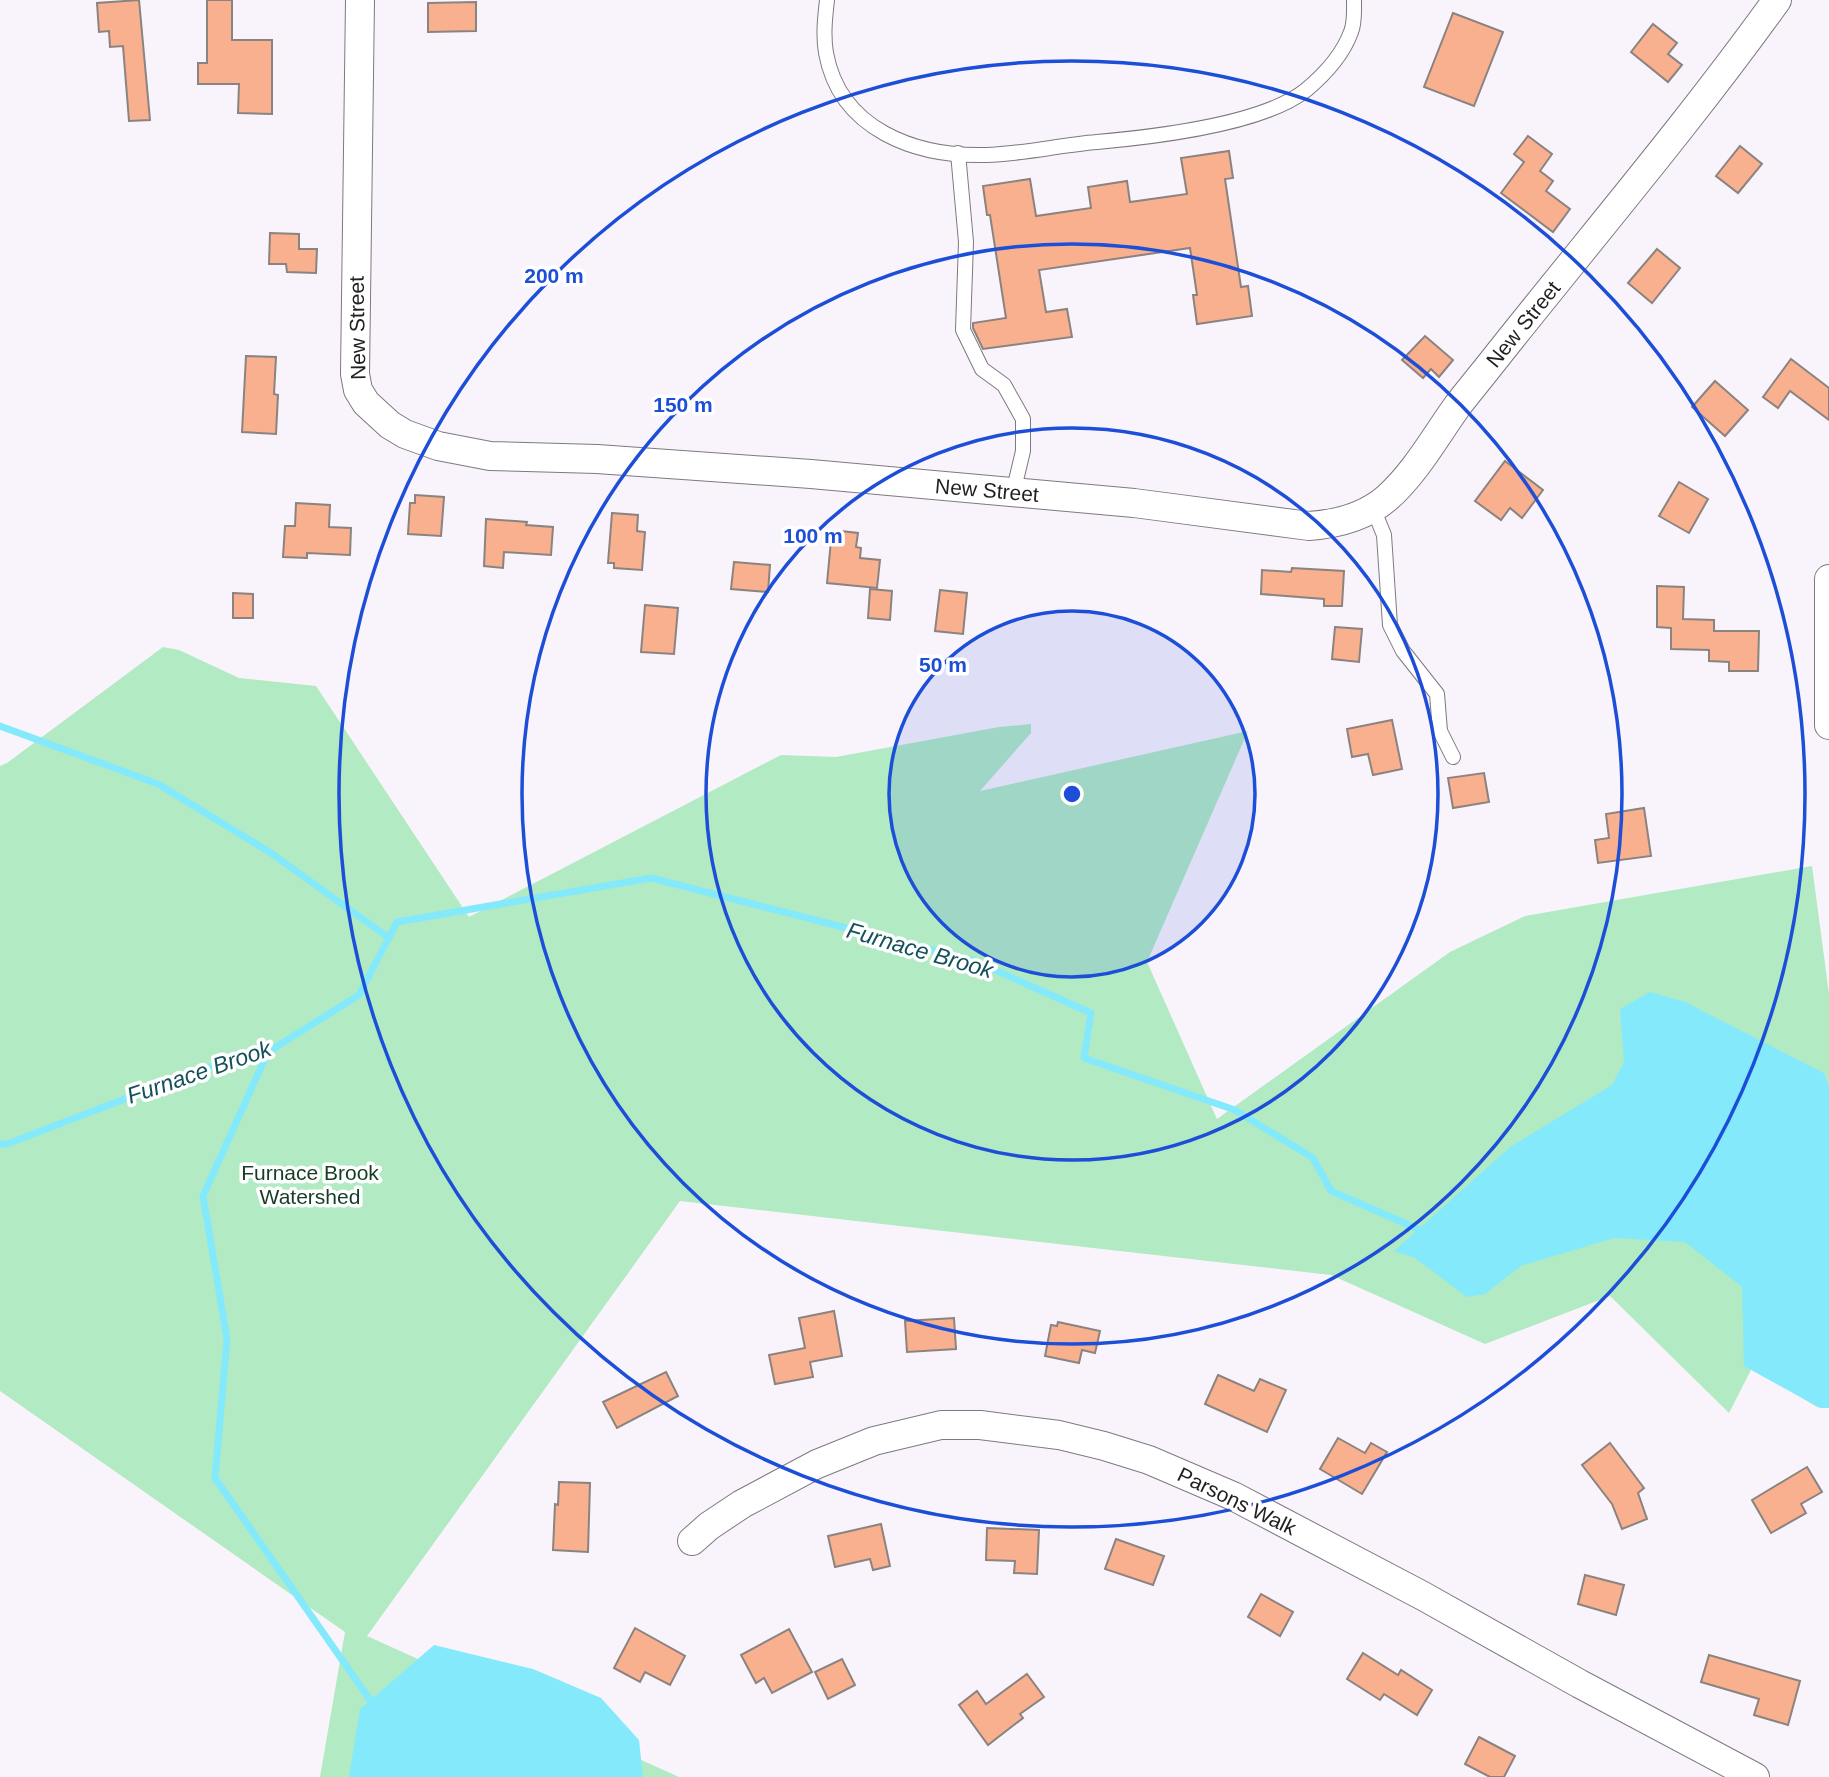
<svg xmlns="http://www.w3.org/2000/svg" width="1829" height="1777" font-family="Arial,sans-serif">
<rect width="100%" height="100%" fill="#f9f4fc"/>
<!-- green -->
<path fill="#b1eac3" d="M 163,647 L 179,650 L 239,678 L 316,686 L 469,917 L 781,755 L 836,757 L 999,727 L 1031,724 L 1031,733 L 980,791 L 1248,731 L 1147,962 L 1217,1119 L 1450,952 L 1525,916 L 1812,866 L 1829,994 L 1829,1407 L 1817,1407 L 1752,1368 L 1729,1413 L 1610,1296 L 1485,1344 L 1331,1275 L 680,1201 L 367,1636 L 679,1777 L 320,1777 L 345,1632 L 0,1391 L 0,766 L 7,763 Z"/>
<!-- water -->
<g fill="#84eafb">
<path d="M 1650,992 L 1685,1002 L 1824,1073 L 1829,1086 L 1829,1408 L 1820,1408 L 1744,1366 L 1742,1287 L 1685,1242 L 1614,1238 L 1521,1266 L 1485,1294 L 1467,1297 L 1415,1258 L 1394,1251 L 1510,1147 L 1612,1085 L 1624,1062 L 1620,1009 Z"/>
<path d="M 434,1645 L 533,1669 L 601,1698 L 639,1740 L 643,1777 L 349,1777 L 360,1709 Z"/>
</g>
<g fill="none" stroke-linecap="round" stroke-linejoin="round">
<!-- stream -->
<g stroke="#84eafb" stroke-width="7">
<path d="M 0,726 L 158,784 L 271,853 L 389,938"/>
<path d="M 268,1052 L 203,1196 L 227,1339 L 215,1478 L 375,1707"/>
<path d="M 0,1144 L 7,1144 L 203,1069 L 268,1052 L 359,995 L 397,922 L 651,878 L 975,961 L 1091,1013 L 1084,1058 L 1235,1110 L 1313,1158 L 1331,1191 L 1425,1232"/>
</g>
</g>
<!-- building -->
<g fill="#f9b08e" stroke="#8b8380" stroke-width="2">
<path d="M 139,0 L 150,120 L 129,121 L 123,46 L 110,47 L 109,31 L 99,32 L 97,3 Z"/>
<path d="M 207,0 L 232,0 L 232,40 L 272,40 L 272,114 L 238,113 L 239,84 L 198,84 L 198,63 L 207,63 Z"/>
<path d="M 476,2 L 476,31 L 428,32 L 428,3 Z"/>
<path d="M 1453,13 L 1503,32 L 1474,106 L 1424,87 Z"/>
<path d="M 1653,24 L 1677,43 L 1668,54 L 1682,65 L 1668,82 L 1631,52 Z"/>
<path d="M 1528,136 L 1552,154 L 1540,171 L 1553,181 L 1546,191 L 1570,209 L 1553,232 L 1501,193 L 1524,162 L 1514,154 Z"/>
<path d="M 1740,146 L 1762,164 L 1738,193 L 1716,176 Z"/>
<path d="M 1229,151 L 1233,178 L 1225,179 L 1241,287 L 1248,286 L 1252,316 L 1197,324 L 1193,295 L 1197,295 L 1190,248 L 1039,270 L 1046,312 L 1067,309 L 1072,337 L 983,349 L 973,328 L 973,323 L 1006,318 L 990,215 L 987,215 L 983,186 L 1030,179 L 1036,216 L 1091,208 L 1088,187 L 1127,181 L 1130,202 L 1187,194 L 1181,158 Z"/>
<path d="M 270,233 L 299,234 L 299,249 L 317,249 L 316,273 L 287,272 L 286,264 L 269,264 Z"/>
<path d="M 1657,249 L 1680,268 L 1652,303 L 1628,283 Z"/>
<path d="M 1425,336 L 1453,360 L 1439,377 L 1431,369 L 1423,378 L 1402,360 Z"/>
<path d="M 246,356 L 276,357 L 274,394 L 278,395 L 276,434 L 242,432 Z"/>
<path d="M 1791,359 L 1829,388 L 1829,420 L 1790,391 L 1778,408 L 1763,397 Z"/>
<path d="M 1715,381 L 1748,410 L 1725,436 L 1692,407 Z"/>
<path d="M 1505,461 L 1543,490 L 1522,518 L 1510,508 L 1501,520 L 1475,501 Z"/>
<path d="M 1679,482 L 1708,499 L 1689,533 L 1659,516 Z"/>
<path d="M 415,495 L 444,497 L 441,536 L 408,534 L 410,503 L 415,503 Z"/>
<path d="M 296,503 L 330,505 L 329,527 L 351,528 L 350,555 L 307,553 L 307,558 L 283,557 L 285,526 L 295,526 Z"/>
<path d="M 612,513 L 638,515 L 637,531 L 645,532 L 642,570 L 614,568 L 614,563 L 608,563 Z"/>
<path d="M 486,519 L 527,522 L 526,525 L 553,527 L 551,555 L 504,552 L 503,568 L 484,566 Z"/>
<path d="M 832,530 L 858,533 L 856,547 L 861,548 L 860,558 L 880,560 L 877,588 L 827,583 Z"/>
<path d="M 734,562 L 770,565 L 768,592 L 731,589 Z"/>
<path d="M 1292,568 L 1344,571 L 1342,606 L 1324,606 L 1324,599 L 1261,594 L 1262,570 L 1291,572 Z"/>
<path d="M 1657,586 L 1684,587 L 1683,619 L 1714,620 L 1714,631 L 1759,631 L 1758,671 L 1729,671 L 1729,662 L 1709,661 L 1709,650 L 1671,649 L 1671,628 L 1657,627 Z"/>
<path d="M 870,589 L 892,591 L 890,620 L 868,618 Z"/>
<path d="M 940,590 L 967,593 L 963,634 L 935,631 Z"/>
<path d="M 233,593 L 253,594 L 253,618 L 233,618 Z"/>
<path d="M 645,605 L 678,608 L 674,654 L 641,652 Z"/>
<path d="M 1335,627 L 1362,629 L 1359,662 L 1332,659 Z"/>
<path d="M 1392,720 L 1402,769 L 1373,775 L 1368,754 L 1352,757 L 1347,729 Z"/>
<path d="M 1484,773 L 1489,802 L 1453,808 L 1448,778 Z"/>
<path d="M 1644,808 L 1651,856 L 1598,863 L 1595,840 L 1609,838 L 1606,814 Z"/>
<path d="M 834,1311 L 842,1356 L 810,1362 L 813,1377 L 775,1384 L 769,1355 L 805,1348 L 799,1318 Z"/>
<path d="M 954,1318 L 956,1349 L 907,1352 L 905,1321 Z"/>
<path d="M 1058,1322 L 1100,1331 L 1095,1353 L 1082,1350 L 1079,1363 L 1045,1356 L 1051,1325 L 1057,1326 Z"/>
<path d="M 666,1372 L 678,1396 L 617,1428 L 603,1402 Z"/>
<path d="M 1218,1375 L 1254,1391 L 1260,1379 L 1286,1390 L 1267,1432 L 1205,1404 Z"/>
<path d="M 1338,1438 L 1365,1453 L 1371,1443 L 1387,1452 L 1362,1494 L 1320,1469 Z"/>
<path d="M 1610,1443 L 1644,1488 L 1638,1493 L 1647,1519 L 1622,1529 L 1612,1504 L 1582,1465 Z"/>
<path d="M 1807,1467 L 1822,1492 L 1801,1504 L 1806,1513 L 1771,1533 L 1752,1500 Z"/>
<path d="M 559,1482 L 590,1483 L 588,1552 L 553,1550 L 555,1504 L 558,1505 Z"/>
<path d="M 881,1524 L 890,1566 L 873,1570 L 870,1559 L 835,1567 L 828,1536 Z"/>
<path d="M 987,1528 L 1039,1530 L 1037,1574 L 1014,1573 L 1015,1561 L 986,1560 Z"/>
<path d="M 1116,1539 L 1164,1556 L 1153,1585 L 1105,1569 Z"/>
<path d="M 1585,1575 L 1624,1585 L 1616,1615 L 1578,1604 Z"/>
<path d="M 1261,1594 L 1293,1612 L 1280,1636 L 1248,1617 Z"/>
<path d="M 635,1628 L 685,1656 L 670,1685 L 645,1672 L 640,1682 L 614,1668 Z"/>
<path d="M 789,1629 L 812,1672 L 772,1693 L 764,1678 L 756,1683 L 741,1655 Z"/>
<path d="M 1363,1653 L 1398,1675 L 1401,1670 L 1432,1690 L 1417,1715 L 1384,1694 L 1380,1700 L 1347,1679 Z"/>
<path d="M 1709,1655 L 1800,1681 L 1788,1725 L 1754,1715 L 1759,1699 L 1701,1682 Z"/>
<path d="M 842,1659 L 855,1685 L 828,1699 L 815,1672 Z"/>
<path d="M 1027,1674 L 1044,1697 L 1020,1714 L 1023,1718 L 988,1745 L 959,1705 L 977,1691 L 986,1704 Z"/>
<path d="M 1479,1737 L 1515,1756 L 1504,1777 L 1490,1777 L 1465,1764 Z"/>
</g>
<g fill="none" stroke-linecap="round" stroke-linejoin="round">
<!-- lane casing -->
<g stroke="#7e7980" stroke-width="16">
<g id="lane">
<path d="M 827,0 C 825,18 823,35 826,53 C 840,130 916,157 986,155 C 1023,154 1060,145 1097,142 C 1153,137 1262,125 1306,90 C 1324,75 1343,54 1351,32 C 1355,22 1354,10 1354,0"/>
<path d="M 958,153 L 966,242 L 963,330 L 982,369 L 1004,385 L 1023,419 L 1023,451 L 1013,493"/>
<path d="M 1373,508 L 1384,535 L 1390,625 L 1403,651 L 1437,694 L 1440,731 L 1453,757"/>
</g>
</g>
<!-- street casing -->
<g stroke="#7e7980" stroke-width="30">
<g id="street">
<path d="M 360,0 L 355,374 L 358,390 L 366,403 L 390,425 L 405,434 L 438,446 L 490,456 L 597,459 L 811,474 L 1134,503 L 1309,526 C 1338,524 1365,517 1387,498 C 1416,472 1435,437 1458,405 C 1472,387 1487,369 1501,351 C 1594,234 1690,121 1777,0"/>
<path d="M 1829,579 L 1829,725"/>
<path d="M 692,1541 L 709,1526 L 742,1504 L 817,1464 L 874,1441 L 941,1425 L 980,1425 L 1059,1435 L 1104,1446 L 1149,1460 L 1233,1496 L 1423,1596 L 1580,1684 L 1755,1777"/>
</g>
</g>
<!-- lane -->
<use href="#lane" stroke="#fff" stroke-width="14"/>
<!-- street -->
<use href="#street" stroke="#fff" stroke-width="28"/>
</g>
<!-- distance rings -->
<circle cx="1072" cy="794" r="183" fill="#1d4ed8" fill-opacity=".12"/>
<g fill="none" stroke="#1d4ed8" stroke-width="3.5">
<circle cx="1072" cy="794" r="183"/>
<circle cx="1072" cy="794" r="366"/>
<circle cx="1072" cy="794" r="550"/>
<circle cx="1072" cy="794" r="733"/>
</g>
<g text-anchor="middle" dominant-baseline="central" stroke-width="7" stroke-linejoin="round" paint-order="stroke">
<!-- street labels -->
<g font-size="21" fill="#211f21" stroke="#fff">
<text transform="translate(1523 324) rotate(-51)">New Street</text>
<text transform="translate(357 328) rotate(-91)">New Street</text>
<text transform="translate(987 490) rotate(5)">New Street</text>
<text transform="translate(1237 1501) rotate(26)">Parsons Walk</text>
</g>
<!-- park labels -->
<g font-size="21" fill="#153c24" stroke="#fff">
<text x="310" y="1172">Furnace Brook<tspan x="310" dy="24">Watershed</tspan></text>
</g>
<!-- water labels -->
<g font-size="23" font-style="italic" fill="#15515a" stroke="#fff">
<text transform="translate(920 950) rotate(16)">Furnace Brook</text>
<text transform="translate(199 1072) rotate(-19)">Furnace Brook</text>
</g>
</g>
<circle cx="1072" cy="794" r="10" fill="#1d4ed8" stroke="#fff" stroke-width="3.5"/>
<g font-size="21" text-anchor="middle" font-weight="bold" fill="#1d4ed8" stroke="#fff" stroke-width="7" stroke-linejoin="round" paint-order="stroke">
<text x="554" y="283">200 m</text>
<text x="683" y="412">150 m</text>
<text x="813" y="543">100 m</text>
<text x="943" y="672">50 m</text>
</g>
</svg>
